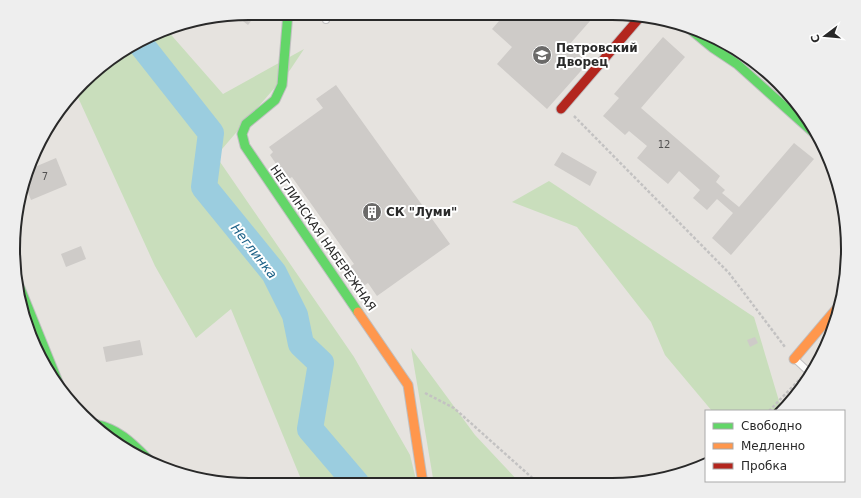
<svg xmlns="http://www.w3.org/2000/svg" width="861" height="498" font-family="'DejaVu Sans',sans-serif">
<rect width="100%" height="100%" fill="#e6e3df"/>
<!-- green -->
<g fill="#c9debc">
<path d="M 166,29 L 223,94 L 304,49 L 290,70 L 216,156 L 354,357 L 410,455 L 417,484 L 303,484 L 231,309 L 196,338 L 155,266 L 76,93 L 106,62 Z"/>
<path d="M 549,181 L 754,317 L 779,401 L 784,410 L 783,411 L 712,411 L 665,355 L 651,322 L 577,227 L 512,202 Z"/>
<path d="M 411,348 L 475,435 L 521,484 L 434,484 Z"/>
</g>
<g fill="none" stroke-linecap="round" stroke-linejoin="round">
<!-- river -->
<path stroke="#9bcddf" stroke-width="26" d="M 140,43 L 211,133 L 204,187 L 274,273 L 295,315 L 301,344 L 321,363 L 310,429 L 357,484"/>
</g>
<!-- building -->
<g fill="#cecbc8">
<path d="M 249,13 L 257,13 L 248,25 L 235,15 Z"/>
<path d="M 506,13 L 597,13 L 569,45 L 588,63 L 547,109 L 497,64 L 512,47 L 492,29 Z"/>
<path d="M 663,37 L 685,57 L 641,108 L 720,176 L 716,182 L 725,190 L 722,193 L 739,207 L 794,143 L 814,159 L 731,255 L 712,238 L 733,213 L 717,199 L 707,210 L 693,198 L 700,190 L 679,171 L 668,184 L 637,158 L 647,146 L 629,131 L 625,135 L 603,116 L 619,98 L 614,94 Z"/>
<path d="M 336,85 L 450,244 L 377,296 L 368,283 L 362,287 L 348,268 L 354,264 L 292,177 L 287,180 L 270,155 L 273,152 L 269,147 L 323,108 L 316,99 Z"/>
<path d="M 562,152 L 597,172 L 590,186 L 554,165 Z"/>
<path d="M 56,158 L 67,185 L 31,200 L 24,182 L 30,169 Z"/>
<path d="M 81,246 L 86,259 L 66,267 L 61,254 Z"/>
<path d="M 755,337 L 758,343 L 750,347 L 747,340 Z"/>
<path d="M 140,340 L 143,355 L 106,362 L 103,347 Z"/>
</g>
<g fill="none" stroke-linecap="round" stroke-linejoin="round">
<!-- lane casing -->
<g stroke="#c0bfc0" stroke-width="8">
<g id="lane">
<path d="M 326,20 L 326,13"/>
<path d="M 796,360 L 811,374"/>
</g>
</g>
<!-- fast casing -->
<g stroke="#c0bfc0" stroke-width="11">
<g id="fast">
<path d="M 288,13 L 282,85 L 275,100 L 246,124 L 242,134 L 245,146 L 358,312"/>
<path d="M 685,25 L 713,48 L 737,64 L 815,134"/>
<path d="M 18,283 L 60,387"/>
<path d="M 94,424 C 119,429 132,443 150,461"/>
</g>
</g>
<!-- slow casing -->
<g stroke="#c0bfc0" stroke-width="11">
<g id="slow">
<path d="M 358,312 L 408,385 L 423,484"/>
<path d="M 794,359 L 838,307"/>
</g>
</g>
<!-- jam casing -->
<g stroke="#c0bfc0" stroke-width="11">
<path id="jam" d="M 561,109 L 641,16"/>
</g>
<!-- path -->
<g stroke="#c3c2c2" stroke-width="2.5" stroke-dasharray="3 2" stroke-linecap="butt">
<path d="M 574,116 L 729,273 L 785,347"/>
<path d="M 425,393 L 454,408 L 539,484"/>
<path d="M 769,411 L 801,378"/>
</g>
<!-- lane -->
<use href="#lane" stroke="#fbfbfa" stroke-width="6"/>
<!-- fast -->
<use href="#fast" stroke="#63d668" stroke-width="9"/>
<!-- slow -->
<use href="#slow" stroke="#ff974d" stroke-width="9"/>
<!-- jam -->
<use href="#jam" stroke="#b3261e" stroke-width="9"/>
</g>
<!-- icons -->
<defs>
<g id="school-disc" transform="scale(1)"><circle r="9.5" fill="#6b6a69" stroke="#fff"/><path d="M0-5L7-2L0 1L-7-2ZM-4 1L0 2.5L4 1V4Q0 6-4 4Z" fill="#fff"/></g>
<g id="building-disc" transform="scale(1)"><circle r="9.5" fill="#6b6a69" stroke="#fff"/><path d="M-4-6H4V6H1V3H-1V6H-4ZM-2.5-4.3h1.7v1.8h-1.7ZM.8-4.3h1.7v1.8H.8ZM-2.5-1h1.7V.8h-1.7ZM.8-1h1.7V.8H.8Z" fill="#fff"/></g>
</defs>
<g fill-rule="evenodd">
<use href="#school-disc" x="542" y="55"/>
<use href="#building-disc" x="372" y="212"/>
</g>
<g text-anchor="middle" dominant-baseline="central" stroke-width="4" stroke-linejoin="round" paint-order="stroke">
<!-- number labels -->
<g font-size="10" fill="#535252">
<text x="664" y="144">12</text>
<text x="45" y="176">7</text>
</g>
<!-- poi labels -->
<g font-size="12" font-weight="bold" fill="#292929" stroke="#fff" text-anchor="start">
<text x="556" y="48">Петровский<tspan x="556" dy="14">Дворец</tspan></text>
<text x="386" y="212">СК "Луми"</text>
</g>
<!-- street labels -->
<g font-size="12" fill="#292929" stroke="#fff">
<text transform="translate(323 238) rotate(55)">НЕГЛИНСКАЯ НАБЕРЕЖНАЯ</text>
</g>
<!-- water labels -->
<g font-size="13" font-style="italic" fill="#1d6288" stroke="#fff">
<text transform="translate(254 251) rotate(52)">Неглинка</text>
</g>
</g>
<!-- crop -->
<path d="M0 0H861V498H0ZM249 20H612A229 229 0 0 1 841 249V249A229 229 0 0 1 612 478H249A229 229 0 0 1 20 249V249A229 229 0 0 1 249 20Z" fill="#eee" fill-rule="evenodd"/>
<path fill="none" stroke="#292929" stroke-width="2" d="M249 20H612A229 229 0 0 1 841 249V249A229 229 0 0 1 612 478H249A229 229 0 0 1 20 249V249A229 229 0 0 1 249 20Z"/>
<!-- legend -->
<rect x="705" y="410" width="140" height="72" fill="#ffffff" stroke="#a9a9a9"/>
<rect x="713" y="423" width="20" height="6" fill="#63d668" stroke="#a9a9a9"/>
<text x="741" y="430" font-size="12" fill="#292929">Свободно</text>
<rect x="713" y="443" width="20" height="6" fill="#ff974d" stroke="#a9a9a9"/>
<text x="741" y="450" font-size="12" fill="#292929">Медленно</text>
<rect x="713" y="463" width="20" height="6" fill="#b3261e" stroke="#a9a9a9"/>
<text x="741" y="470" font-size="12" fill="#292929">Пробка</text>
<!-- north arrow -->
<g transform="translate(825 36) rotate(254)" stroke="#ffffff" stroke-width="3" paint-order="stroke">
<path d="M0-3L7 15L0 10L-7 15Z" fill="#292929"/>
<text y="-6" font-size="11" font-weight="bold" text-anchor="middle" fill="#292929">С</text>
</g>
</svg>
